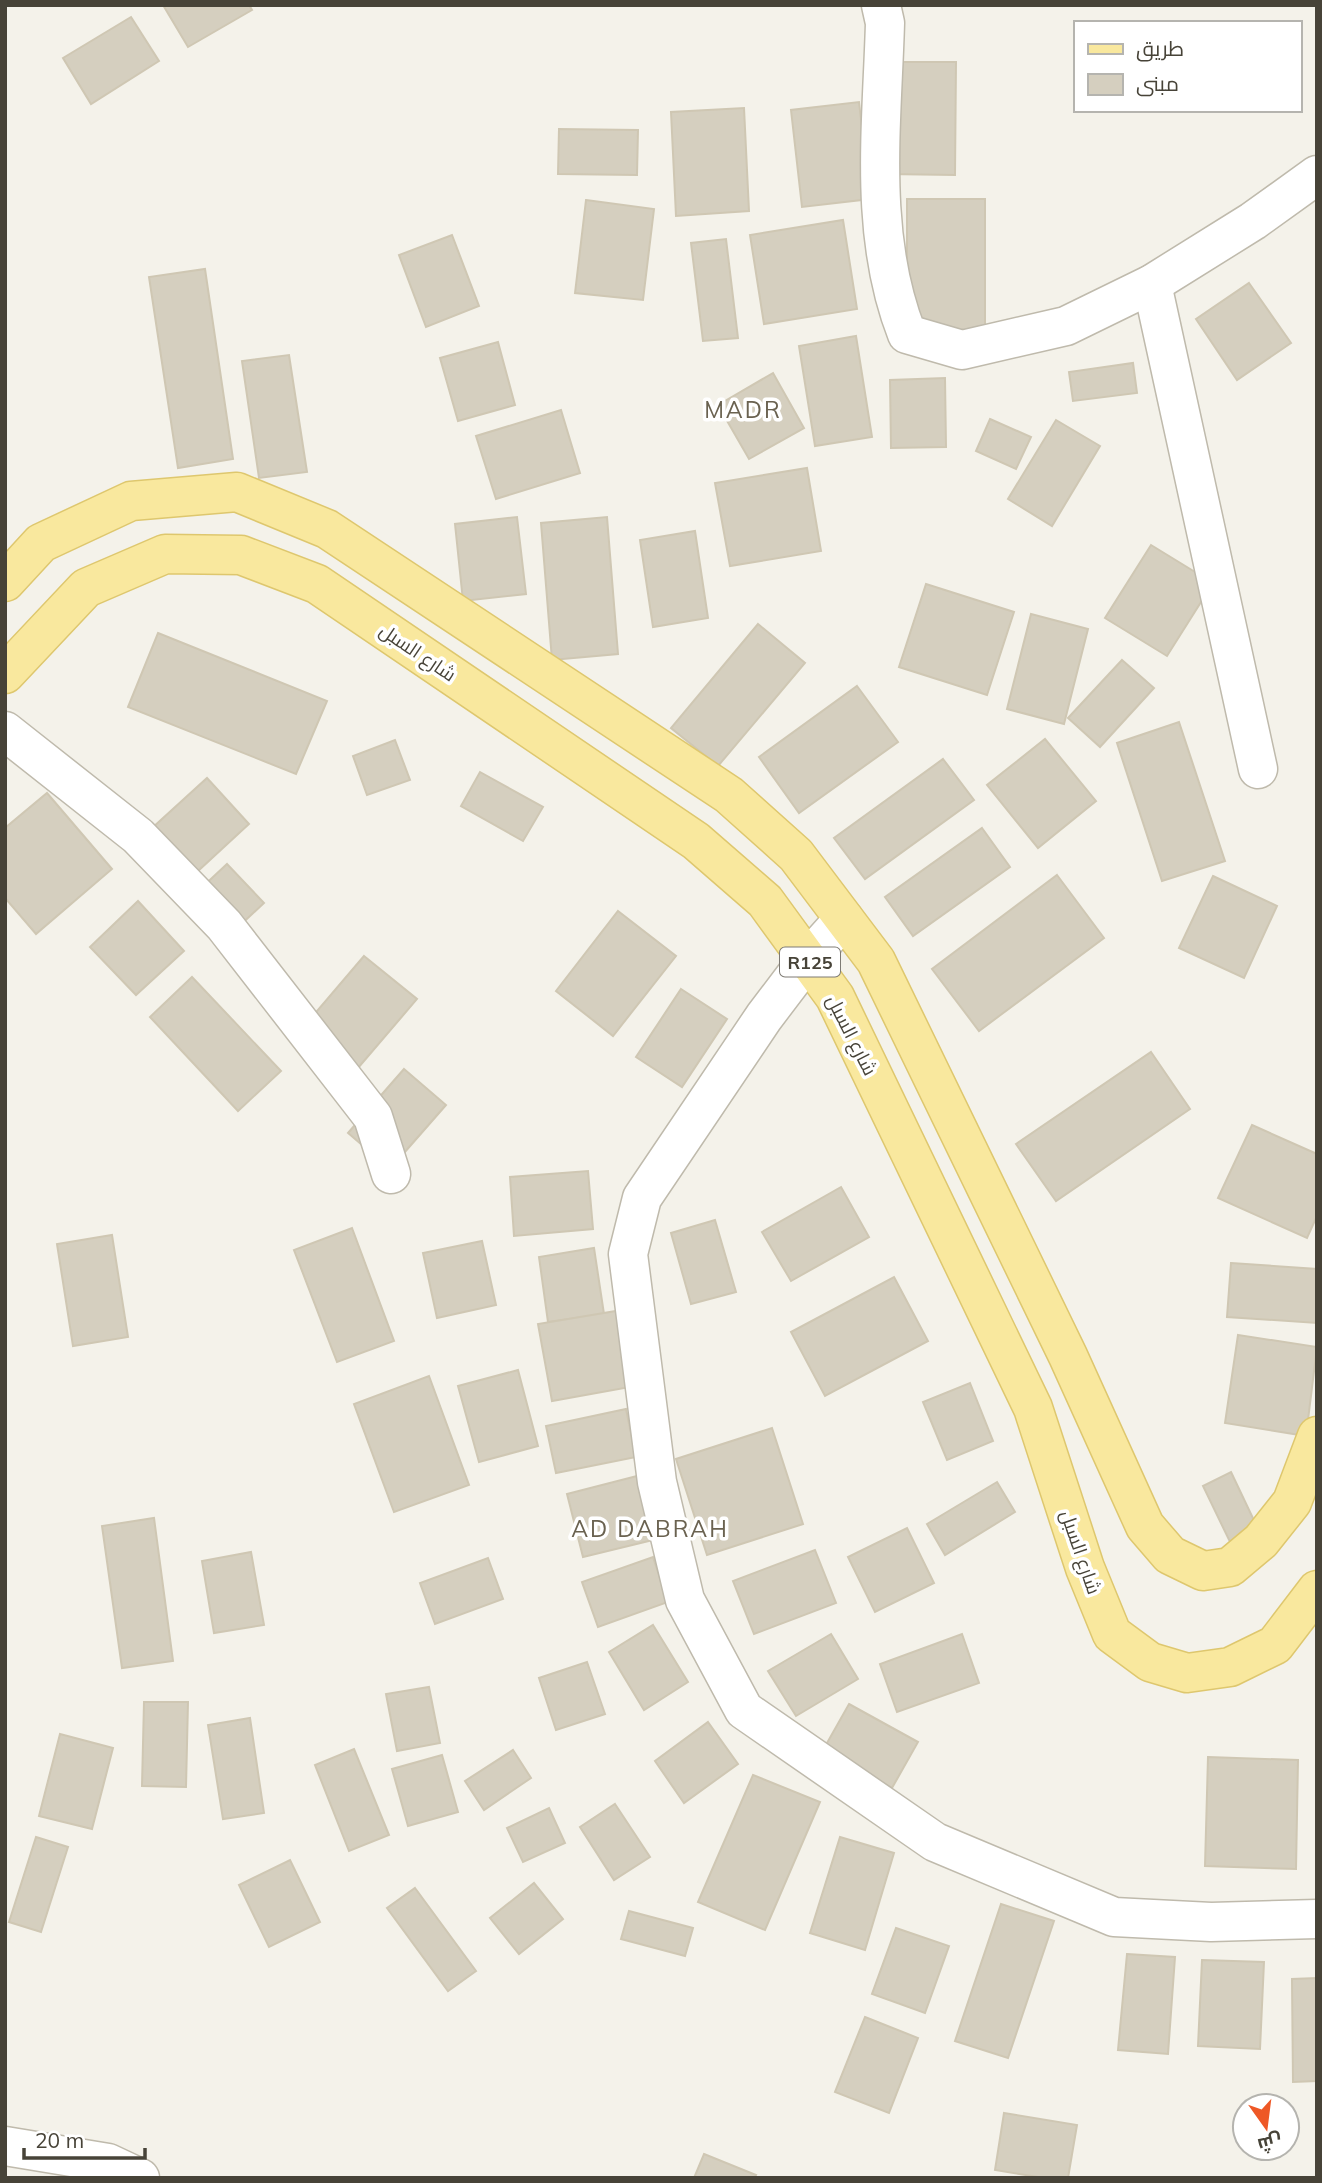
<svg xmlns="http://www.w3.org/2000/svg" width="1322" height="2183" font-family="Mulish,Cairo,sans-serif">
<rect width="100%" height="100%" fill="#f4f2ea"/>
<!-- building -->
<g fill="#d5cfbf" stroke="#cfc7b3" stroke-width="2">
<path d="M 163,5 L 249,5 L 252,10 L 188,47 Z"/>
<path d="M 131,17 L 159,61 L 91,104 L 63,58 Z"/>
<path d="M 887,62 L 956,62 L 955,175 L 886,174 Z"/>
<path d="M 859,102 L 870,199 L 802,207 L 791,110 Z"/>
<path d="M 744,108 L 749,211 L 676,216 L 671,112 Z"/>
<path d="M 559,129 L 638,130 L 637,175 L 558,174 Z"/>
<rect x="907" y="199" width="78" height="139"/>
<path d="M 586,200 L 654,209 L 643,300 L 575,293 Z"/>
<path d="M 843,220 L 857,309 L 764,324 L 750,235 Z"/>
<path d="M 452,235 L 479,306 L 426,327 L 399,255 Z"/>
<path d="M 726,239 L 738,338 L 703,341 L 691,243 Z"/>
<path d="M 205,269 L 233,459 L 178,468 L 149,277 Z"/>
<path d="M 1249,283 L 1291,343 L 1237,380 L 1196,319 Z"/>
<path d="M 856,336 L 872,437 L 815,446 L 799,346 Z"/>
<path d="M 498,342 L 515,405 L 458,421 L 440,358 Z"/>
<path d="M 289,355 L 307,472 L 259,478 L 242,361 Z"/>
<path d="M 1133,363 L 1137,393 L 1073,401 L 1069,372 Z"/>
<path d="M 773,373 L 804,428 L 749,459 L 718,405 Z"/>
<path d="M 945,378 L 946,447 L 891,448 L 890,380 Z"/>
<path d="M 561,410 L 580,473 L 496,499 L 476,436 Z"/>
<path d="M 990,419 L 1031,437 L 1016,469 L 976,451 Z"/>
<path d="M 1056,420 L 1100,446 L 1052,526 L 1008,499 Z"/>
<path d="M 807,468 L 821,551 L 730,566 L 715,483 Z"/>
<path d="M 517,517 L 526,594 L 463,601 L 455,524 Z"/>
<path d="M 607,517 L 618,654 L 552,660 L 541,523 Z"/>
<path d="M 695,531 L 708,618 L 653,627 L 640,540 Z"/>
<path d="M 1151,545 L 1213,583 L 1167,656 L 1105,618 Z"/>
<path d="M 926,584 L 1014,612 L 987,695 L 899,667 Z"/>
<path d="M 1031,614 L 1088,629 L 1064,724 L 1007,709 Z"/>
<path d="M 758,624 L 805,663 L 718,766 L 671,728 Z"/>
<path d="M 158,633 L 327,701 L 296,774 L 128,707 Z"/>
<path d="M 1122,660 L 1154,688 L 1100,747 L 1068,718 Z"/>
<path d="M 857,686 L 898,742 L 799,813 L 759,757 Z"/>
<path d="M 1179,722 L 1225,861 L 1162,881 L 1117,743 Z"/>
<path d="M 1045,739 L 1096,801 L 1038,848 L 987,785 Z"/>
<path d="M 395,740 L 410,780 L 367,795 L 353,756 Z"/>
<path d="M 943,759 L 974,800 L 865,879 L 834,838 Z"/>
<path d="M 480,772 L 543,807 L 523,841 L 461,806 Z"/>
<path d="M 207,778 L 249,824 L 172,895 L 129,849 Z"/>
<path d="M 47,793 L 112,869 L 36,934 L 5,898 L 5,828 Z"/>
<path d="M 982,828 L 1010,867 L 913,936 L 885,897 Z"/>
<path d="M 227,864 L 264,903 L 218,946 L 182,906 Z"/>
<path d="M 1057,875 L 1104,938 L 979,1031 L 932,969 Z"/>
<path d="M 1213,876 L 1277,906 L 1244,978 L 1179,948 Z"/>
<path d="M 138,901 L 184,951 L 136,995 L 90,947 Z"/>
<path d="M 618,911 L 676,956 L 613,1036 L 556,991 Z"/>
<path d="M 364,956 L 417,999 L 352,1075 L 300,1031 Z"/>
<path d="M 192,977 L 281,1071 L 238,1111 L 150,1017 Z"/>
<path d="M 681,989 L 727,1019 L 682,1087 L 636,1057 Z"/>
<path d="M 1151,1052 L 1190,1109 L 1056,1201 L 1016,1144 Z"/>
<path d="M 404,1069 L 446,1105 L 390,1169 L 348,1133 Z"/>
<path d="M 1252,1125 L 1317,1154 L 1317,1216 L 1307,1238 L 1218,1198 Z"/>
<path d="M 588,1171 L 593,1229 L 514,1236 L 510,1177 Z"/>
<path d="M 841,1187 L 869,1237 L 791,1281 L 762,1232 Z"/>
<path d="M 715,1220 L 736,1292 L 691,1304 L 671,1233 Z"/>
<path d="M 352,1228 L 394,1341 L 337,1362 L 294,1250 Z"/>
<path d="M 112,1235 L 128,1337 L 73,1346 L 57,1244 Z"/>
<path d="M 482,1241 L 496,1305 L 437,1318 L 423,1253 Z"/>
<path d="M 594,1248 L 604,1314 L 548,1322 L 539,1257 Z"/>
<path d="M 1231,1263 L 1317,1269 L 1317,1323 L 1227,1317 Z"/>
<path d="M 894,1277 L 928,1341 L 825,1396 L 791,1332 Z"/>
<path d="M 616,1311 L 630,1387 L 552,1401 L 538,1324 Z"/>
<path d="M 1238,1335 L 1317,1347 L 1306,1436 L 1225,1423 Z"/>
<path d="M 518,1370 L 538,1446 L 479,1462 L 458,1386 Z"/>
<path d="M 429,1376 L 469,1485 L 394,1512 L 354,1404 Z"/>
<path d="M 970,1383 L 993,1441 L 947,1460 L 923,1402 Z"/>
<path d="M 626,1409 L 636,1457 L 556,1473 L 546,1426 Z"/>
<path d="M 772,1428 L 803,1524 L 707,1555 L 676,1459 Z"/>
<path d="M 1231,1472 L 1260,1533 L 1232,1546 L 1203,1486 Z"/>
<path d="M 637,1476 L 653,1540 L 583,1557 L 567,1494 Z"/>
<path d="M 997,1482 L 1015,1512 L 945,1555 L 927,1524 Z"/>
<path d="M 154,1518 L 173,1661 L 122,1668 L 102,1526 Z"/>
<path d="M 907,1528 L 934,1583 L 875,1612 L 848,1557 Z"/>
<path d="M 815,1550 L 836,1603 L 754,1634 L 733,1581 Z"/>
<path d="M 251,1552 L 264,1625 L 214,1633 L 202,1561 Z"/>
<path d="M 653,1557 L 668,1602 L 598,1627 L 582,1582 Z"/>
<path d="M 488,1558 L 503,1599 L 435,1624 L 420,1583 Z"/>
<path d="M 653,1625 L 688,1682 L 644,1710 L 609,1652 Z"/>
<path d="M 831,1634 L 858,1679 L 796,1716 L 768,1671 Z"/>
<path d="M 962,1634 L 979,1683 L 897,1712 L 880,1664 Z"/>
<path d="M 587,1662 L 605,1714 L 556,1730 L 539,1678 Z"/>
<path d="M 429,1687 L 440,1743 L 397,1751 L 386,1694 Z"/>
<path d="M 144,1702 L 188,1702 L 186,1787 L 142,1786 Z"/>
<path d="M 849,1704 L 918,1742 L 892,1788 L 823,1750 Z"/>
<path d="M 250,1718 L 264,1813 L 223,1819 L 208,1725 Z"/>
<path d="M 708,1722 L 738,1764 L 684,1803 L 655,1761 Z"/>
<path d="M 60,1734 L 113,1748 L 92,1829 L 39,1816 Z"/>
<path d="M 354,1749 L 389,1835 L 349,1851 L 315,1765 Z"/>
<path d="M 513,1750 L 531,1778 L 484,1810 L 465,1781 Z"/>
<path d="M 442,1755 L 458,1812 L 408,1826 L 392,1769 Z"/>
<path d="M 1208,1757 L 1298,1760 L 1296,1869 L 1205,1866 Z"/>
<path d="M 753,1775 L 820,1802 L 765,1930 L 698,1902 Z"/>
<path d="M 615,1804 L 650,1857 L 614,1880 L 580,1827 Z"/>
<path d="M 549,1808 L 565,1843 L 523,1862 L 507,1828 Z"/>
<path d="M 36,1837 L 68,1847 L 41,1932 L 9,1922 Z"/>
<path d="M 840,1837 L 894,1853 L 865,1950 L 810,1933 Z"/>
<path d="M 290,1860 L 320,1922 L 269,1947 L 239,1885 Z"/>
<path d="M 534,1883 L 563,1919 L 519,1954 L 490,1918 Z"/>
<path d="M 415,1888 L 476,1971 L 448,1991 L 387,1908 Z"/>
<path d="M 1001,1904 L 1054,1921 L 1008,2058 L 955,2041 Z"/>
<path d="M 629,1911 L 693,1928 L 685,1956 L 621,1939 Z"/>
<path d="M 896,1928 L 949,1946 L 925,2013 L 872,1994 Z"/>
<path d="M 1127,1954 L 1175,1957 L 1168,2054 L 1118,2050 Z"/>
<path d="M 1202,1960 L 1264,1962 L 1260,2049 L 1198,2046 Z"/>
<path d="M 1317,1978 L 1317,2081 L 1293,2082 L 1292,1979 Z"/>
<path d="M 865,2017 L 918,2038 L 889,2113 L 835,2092 Z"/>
<path d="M 1004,2113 L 1077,2125 L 1068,2178 L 1044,2178 L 995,2170 Z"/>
<path d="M 704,2154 L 756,2175 L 754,2178 L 694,2178 Z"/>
</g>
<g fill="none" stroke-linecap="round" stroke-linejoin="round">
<!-- street casing -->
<g stroke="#bfbaac" stroke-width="41">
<g id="street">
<path d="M 881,5 L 885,23 C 882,127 868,235 907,334 L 962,350 L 1066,326 L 1152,284 L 1253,221 L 1317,175"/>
<path d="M 1152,284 L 1258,769"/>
<path d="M 5,731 L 138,836 L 224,925 L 373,1117 L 391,1174"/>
<path d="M 844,919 L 808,959 L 764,1017 L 642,1198 L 628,1254 L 657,1482 L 685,1600 L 744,1710 L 935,1842 L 1114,1917 L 1211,1922 L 1317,1919"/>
<path d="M 5,2146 L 108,2163 L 140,2178"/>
</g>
</g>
<!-- primary casing -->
<g stroke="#dec76e" stroke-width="41">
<g id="primary">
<path d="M 5,582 L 41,543 L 131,501 L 237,492 L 327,529 L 729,795 L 796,855 L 876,961 L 1068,1356 L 1145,1526 L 1170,1555 L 1203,1571 L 1230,1567 L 1261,1541 L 1292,1502 L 1317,1436"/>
<path d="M 5,674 L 86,588 L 165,554 L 241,555 L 317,584 L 696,841 L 765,901 L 835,997 L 1033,1408 L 1085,1568 L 1112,1634 L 1150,1662 L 1187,1673 L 1230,1667 L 1275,1645 L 1317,1590"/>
</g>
</g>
<!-- street -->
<use href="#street" stroke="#fff" stroke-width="38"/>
<!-- primary -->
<use href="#primary" stroke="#f9e89e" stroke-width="38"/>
</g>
<g text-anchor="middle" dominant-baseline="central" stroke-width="7" stroke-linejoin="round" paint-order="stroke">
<!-- shield labels -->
<rect fill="#fff" stroke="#7e7b74" stroke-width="2" x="780" y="947.5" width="60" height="29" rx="5"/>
<g font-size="18" font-weight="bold" fill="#474338">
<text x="810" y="962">R125</text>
</g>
<!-- street labels -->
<g font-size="19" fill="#474338" stroke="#fff">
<text transform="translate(418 652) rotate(34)">شارع السبل</text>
<text transform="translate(852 1035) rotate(63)">شارع السبل</text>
<text transform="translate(1081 1552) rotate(71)">شارع السبل</text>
</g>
<!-- quarter labels -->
<g font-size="23" letter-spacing="2" fill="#6a6250" stroke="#fff">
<text x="743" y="409">MADR</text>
<text x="650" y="1528">AD DABRAH</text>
</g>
</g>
<!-- border -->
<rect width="1322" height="2183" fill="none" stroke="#474338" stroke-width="14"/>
<!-- legend -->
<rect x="1074" y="21" width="228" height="91" fill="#ffffff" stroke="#b5b4af" stroke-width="2"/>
<rect x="1088" y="44" width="35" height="10" fill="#f9e89e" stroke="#b5b4af" stroke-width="2"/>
<text x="1136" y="56" font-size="21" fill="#474338">طريق</text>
<rect x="1088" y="74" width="35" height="21" fill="#d5cfbf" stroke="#b5b4af" stroke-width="2"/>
<text x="1136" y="91" font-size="21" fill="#474338">مبنى</text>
<!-- north arrow -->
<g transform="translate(1266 2127) rotate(166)"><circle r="33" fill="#ffffff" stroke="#b5b4af" stroke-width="2"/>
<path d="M0-5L12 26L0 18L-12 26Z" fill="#ee5826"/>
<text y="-10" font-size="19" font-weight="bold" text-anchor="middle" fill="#474338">ش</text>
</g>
<!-- scale -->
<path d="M24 2148v10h121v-10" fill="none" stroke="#474338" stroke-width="3.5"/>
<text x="35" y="2148" font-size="21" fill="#474338" stroke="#ffffff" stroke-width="5" paint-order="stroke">20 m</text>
</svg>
